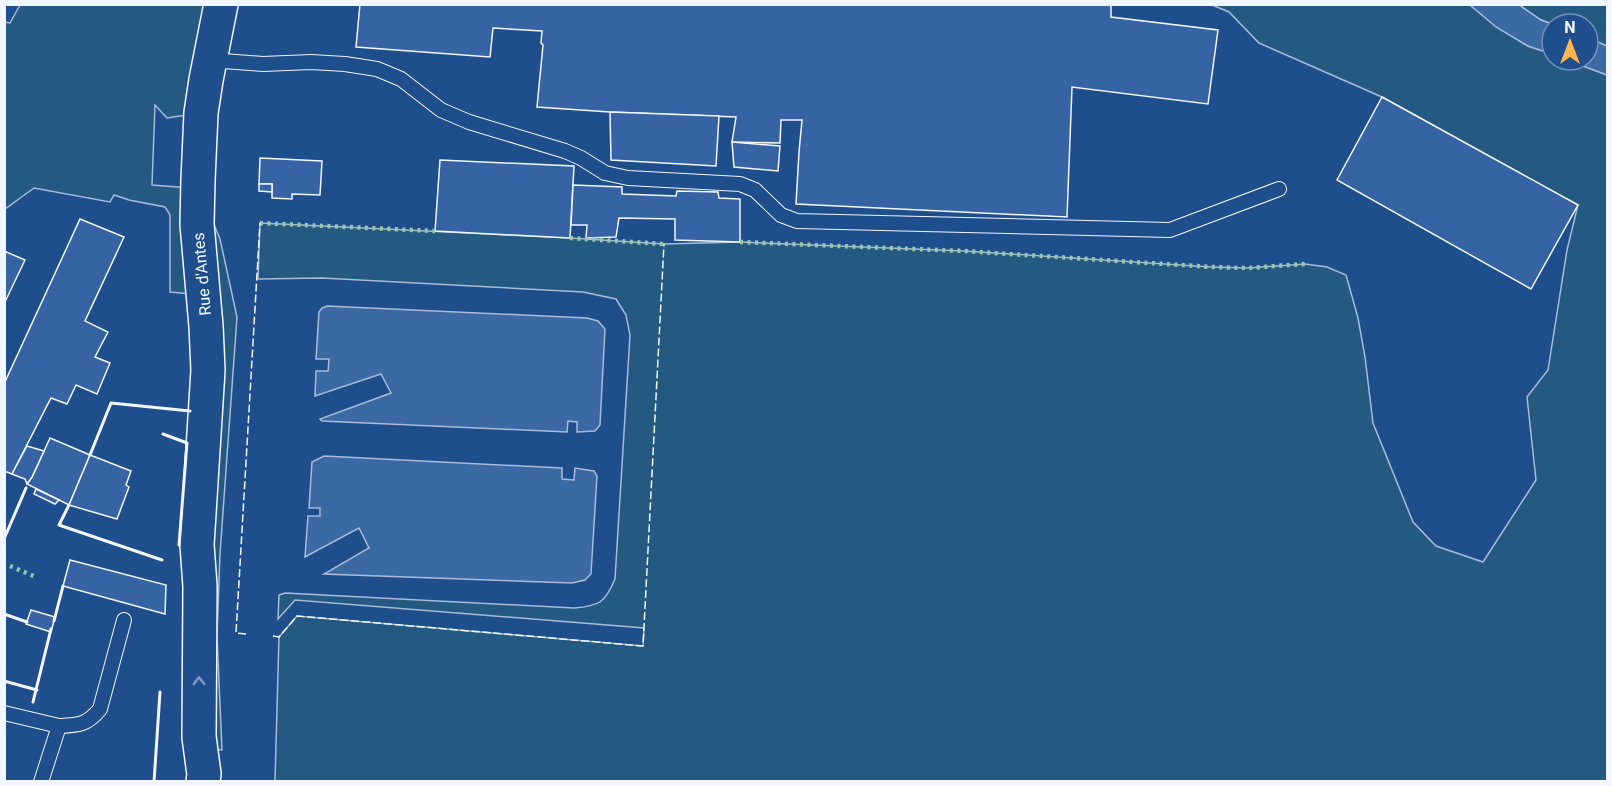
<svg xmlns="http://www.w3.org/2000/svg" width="1612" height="786" font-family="Roboto,sans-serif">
<rect width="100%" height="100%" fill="#1f4e8c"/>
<!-- green -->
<g fill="#245a82" stroke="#a8bbd7" stroke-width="1.5">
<path d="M 20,5 L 221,5 L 201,113 L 167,118 L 155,105 L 152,185 L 190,188 L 191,294 L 170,292 L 170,215 L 165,207 L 129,200 L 114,195 L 110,202 L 34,188 L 5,209 L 4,22 L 10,23 Z"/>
<path d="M 1212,5 L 1470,5 L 1497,27 L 1528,46 L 1552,54 L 1552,60 L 1567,60 L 1607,75 L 1607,781 L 275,781 L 279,637 L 297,616 L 643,646 L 644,628 L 295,600 L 278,619 L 279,595 L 285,593 L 574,608 C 599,606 605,603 615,579 L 630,335 L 626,315 L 616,299 L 583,292 L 322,278 L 258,279 L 260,223 L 570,238 L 664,244 L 740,242 L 964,251 L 1211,267 L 1248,268 L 1305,264 L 1327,267 L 1346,275 L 1358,318 L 1365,357 L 1373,423 L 1413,522 L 1436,546 L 1483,562 L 1536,480 L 1527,397 L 1548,370 L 1567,250 L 1578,205 L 1382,97 L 1259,43 L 1229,12 Z"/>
<path d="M 1519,5 L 1607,5 L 1607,46 L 1588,38 L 1588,24 L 1552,24 L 1541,20 Z"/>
<path d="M 215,227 L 220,239 L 237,317 L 220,554 L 217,636 L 222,750 L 213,749 L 212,228 Z"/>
</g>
<!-- water -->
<g fill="#3b69a3" stroke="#a8bbd7" stroke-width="1.5">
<path d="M 1470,5 L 1519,5 L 1541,20 L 1552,24 L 1552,54 L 1528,46 L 1496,27 Z"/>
<path d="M 1588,38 L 1607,46 L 1607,75 L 1567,60 L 1588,60 Z"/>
<path d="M 327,306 L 587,318 L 598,321 L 605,329 L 600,425 L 595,431 L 577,432 L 577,422 L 568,421 L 567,432 L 322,421 L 320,419 L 391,393 L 381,374 L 315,396 L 316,371 L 328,371 L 329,359 L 316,359 L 319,312 L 322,308 Z"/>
<path d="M 324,456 L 562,468 L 562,479 L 574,480 L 575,468 L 594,471 L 597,476 L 591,574 L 585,580 L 572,583 L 324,574 L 369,548 L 359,528 L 305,557 L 308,516 L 320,516 L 320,508 L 309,508 L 312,462 Z"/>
</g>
<!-- building -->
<g fill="#3563a3" stroke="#f2f6ff" stroke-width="1.5">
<path d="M 360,4 L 1111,4 L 1111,17 L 1218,30 L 1208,104 L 1072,87 L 1067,217 L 796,204 L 799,152 L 802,120 L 781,120 L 780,143 L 732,142 L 736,117 L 610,112 L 537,107 L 543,45 L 541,43 L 542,31 L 493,28 L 490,57 L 356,47 Z"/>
<path d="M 1382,97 L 1578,205 L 1531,289 L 1337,180 Z"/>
<path d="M 610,112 L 719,116 L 716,166 L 611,160 Z"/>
<path d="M 732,142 L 780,146 L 778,171 L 734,167 Z"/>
<path d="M 260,158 L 322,161 L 320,195 L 292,194 L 292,199 L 272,198 L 272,184 L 259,184 Z"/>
<path d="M 440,160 L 574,166 L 570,238 L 435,231 Z"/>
<path d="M 259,184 L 272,184 L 272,192 L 259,191 Z"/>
<path d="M 573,185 L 622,187 L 622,194 L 676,196 L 677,191 L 718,192 L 719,198 L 740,199 L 740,242 L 675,240 L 675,219 L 619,218 L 616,237 L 586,238 L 587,225 L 571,225 Z"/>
<path d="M 80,219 L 124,237 L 85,321 L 108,332 L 95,357 L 110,363 L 97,394 L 76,385 L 67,404 L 51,398 L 12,474 L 4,471 L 4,384 Z"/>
<path d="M 4,251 L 25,260 L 4,304 Z"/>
<path d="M 50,438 L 90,455 L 69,505 L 27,484 L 32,477 Z"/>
<path d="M 27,446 L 44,451 L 32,477 L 27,484 L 25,479 L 12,474 Z"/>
<path d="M 90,455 L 131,471 L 126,485 L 129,487 L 117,519 L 69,505 Z"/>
<path d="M 36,489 L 59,500 L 55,504 L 34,494 Z"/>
<path d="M 70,560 L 166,585 L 165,614 L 63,586 Z"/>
<path d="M 31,610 L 55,617 L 51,632 L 26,624 Z"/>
</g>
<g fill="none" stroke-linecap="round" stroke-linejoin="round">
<!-- service casing -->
<g stroke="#f2f6ff" stroke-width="16">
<g id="service">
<path d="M 210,60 L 263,64 L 311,62 L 345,64 L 377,69 L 401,79 L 441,110 L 469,122 L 565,151 L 581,158 L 605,173 L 628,178 L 740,184 L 755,190 L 781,215 L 797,221 L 1170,230 L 1279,189"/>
<path d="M 4,713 L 59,726 L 41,782"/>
<path d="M 59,726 C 79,725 87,725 100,709 L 124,620"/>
</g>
</g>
<!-- tertiary casing -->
<g stroke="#f2f6ff" stroke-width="36">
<path id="tertiary" d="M 203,782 L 204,774 L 199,737 L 200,586 L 197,545 L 208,370 L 206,326 L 197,224 L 198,180 L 201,113 L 206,80 L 221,4"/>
</g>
<!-- service -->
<use href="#service" stroke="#1f4e8c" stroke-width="14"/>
<!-- tertiary -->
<use href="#tertiary" stroke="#1f4e8c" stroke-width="33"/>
<!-- hedge -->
<g stroke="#97c8a6" stroke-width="4.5" stroke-dasharray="3 4.5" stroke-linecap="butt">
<path d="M 260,223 L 435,231"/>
<path d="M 570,238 L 664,244"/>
<path d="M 740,242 L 964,251 L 1211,267 L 1248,268 L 1305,264"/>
<path d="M 10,566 L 36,577"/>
</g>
<!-- fence -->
<g stroke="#f2f6ff" stroke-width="1.5" stroke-dasharray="8 3" stroke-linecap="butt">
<path d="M 246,634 L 236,633 L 260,223"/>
<path d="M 273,636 L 279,637 L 297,616 L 643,646 L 664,244"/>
<path d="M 20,782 L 21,782"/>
</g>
<!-- wall -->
<g stroke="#f2f6ff" stroke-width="3">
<path d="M 163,434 L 187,443 L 179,545"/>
<path d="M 90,455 L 111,403 L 190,411"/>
<path d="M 69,505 L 59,525 L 162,560"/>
<path d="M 4,539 L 26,488"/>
<path d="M 4,614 L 27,622"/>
<path d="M 54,621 L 63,586"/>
<path d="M 4,681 L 37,690"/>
<path d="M 33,702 L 51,629"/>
<path d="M 154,782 L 160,692"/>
</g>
</g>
<!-- one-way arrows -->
<defs><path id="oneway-chevron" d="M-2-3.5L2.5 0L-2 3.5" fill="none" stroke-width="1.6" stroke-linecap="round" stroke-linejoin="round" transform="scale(1.5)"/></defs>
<use stroke="#7e9ac0" href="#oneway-chevron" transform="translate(199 681) rotate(-90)"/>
<g text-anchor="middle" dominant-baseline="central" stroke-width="4.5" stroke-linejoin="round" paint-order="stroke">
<!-- street labels -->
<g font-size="16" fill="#f2f6ff" stroke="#1f4e8c">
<text transform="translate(202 274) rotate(-95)">Rue d'Antes</text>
</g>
</g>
<!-- border -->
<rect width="1612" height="786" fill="none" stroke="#f2f6ff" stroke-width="12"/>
<!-- north arrow -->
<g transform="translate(1570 42)"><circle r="28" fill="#1f4e8c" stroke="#7391ba" stroke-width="1.5"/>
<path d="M0-4.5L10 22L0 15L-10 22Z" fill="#ffb74d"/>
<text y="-9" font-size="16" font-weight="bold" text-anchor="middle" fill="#f2f6ff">N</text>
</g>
</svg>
